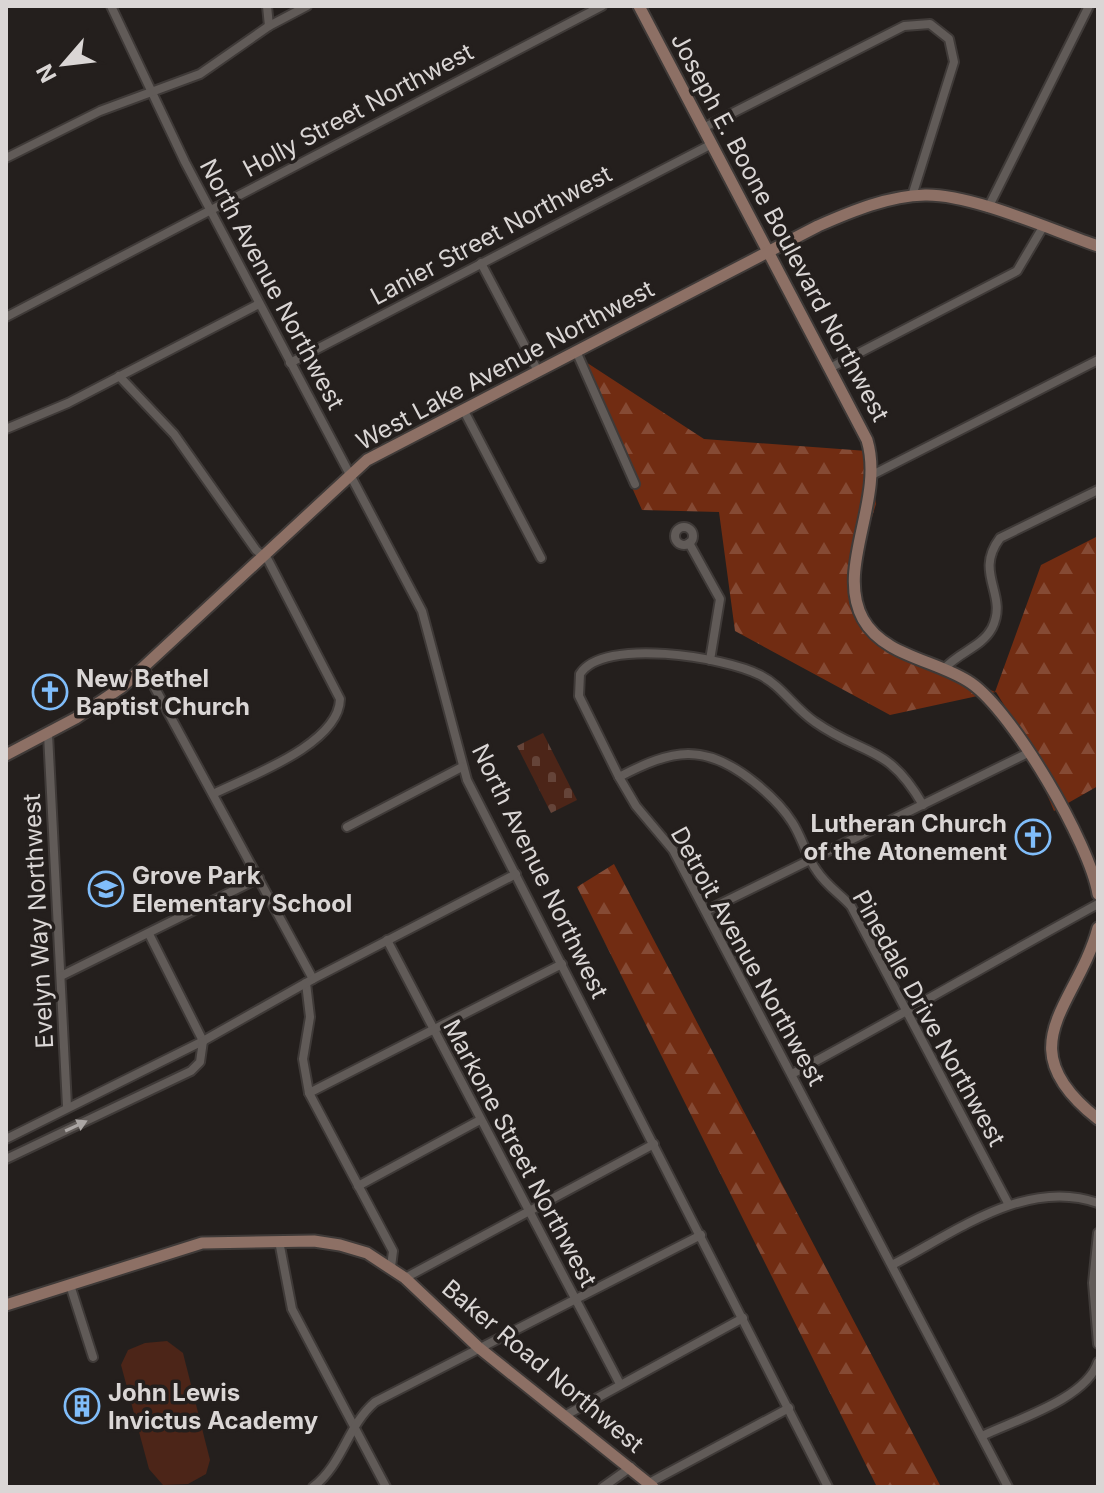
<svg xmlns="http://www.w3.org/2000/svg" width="1104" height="1493" font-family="Inter,sans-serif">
<defs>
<pattern id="forest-firs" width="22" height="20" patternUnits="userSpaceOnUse" patternTransform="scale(2)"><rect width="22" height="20" fill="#712c12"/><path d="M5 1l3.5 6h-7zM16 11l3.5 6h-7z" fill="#854a34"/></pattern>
<pattern id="cemetery-stones" width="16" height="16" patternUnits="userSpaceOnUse" patternTransform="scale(2)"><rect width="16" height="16" fill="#4c2518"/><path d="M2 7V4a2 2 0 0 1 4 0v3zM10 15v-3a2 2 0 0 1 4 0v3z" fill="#654439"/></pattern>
</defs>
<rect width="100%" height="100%" fill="#241f1d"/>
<!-- forest -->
<g fill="url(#forest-firs)">
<path d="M 572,353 L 704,439 L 867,451 L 876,504 L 852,583 L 864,624 L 895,646 L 995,692 L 1041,565 L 1098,536 L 1098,786 L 1054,811 L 1020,731 L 996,692 L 890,715 L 735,631 L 719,512 L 642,510 Z"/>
<path d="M 614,864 L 941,1487 L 877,1487 L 577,887 Z"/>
</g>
<!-- cemetery -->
<path fill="url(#cemetery-stones)" d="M 543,733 L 577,800 L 551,813 L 517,746 Z"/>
<!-- pitch -->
<path fill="#4c2518" d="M 167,1341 L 183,1353 L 210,1460 L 206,1474 L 188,1484 L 163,1485 L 149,1469 L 121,1365 L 128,1350 L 145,1343 Z"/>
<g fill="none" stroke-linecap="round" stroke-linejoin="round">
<!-- street casing -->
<g stroke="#3f3a38" stroke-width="12">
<g id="street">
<path d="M 111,6 L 185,162 L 422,611 L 467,780 L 828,1487"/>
<path d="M 267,6 L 269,26"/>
<path d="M 703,128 L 904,26 L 930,24 L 949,39 L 954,62 L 912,196"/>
<path d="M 6,158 L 100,111 L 200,74 L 269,26 L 307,6"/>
<path d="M 988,208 L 1089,6"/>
<path d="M 481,263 L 538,371"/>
<path d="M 6,317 L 602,6"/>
<path d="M 576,351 L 635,484"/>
<path d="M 290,363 L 712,144"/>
<path d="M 830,368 L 1017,271 L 1043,227"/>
<path d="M 119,376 L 174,434 L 256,550 L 268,560 L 340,699 C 339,744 250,776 213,794"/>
<path d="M 463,409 L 541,558"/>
<path d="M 6,429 L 68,403 L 259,304"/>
<path d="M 874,474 L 1098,360"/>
<circle cx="684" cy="536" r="9"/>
<path d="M 689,543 L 720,599 L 710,660"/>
<path d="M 144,668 L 313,979"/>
<path d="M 945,668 C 959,652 982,647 992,628 C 1009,594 973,574 1000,538 L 1098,490"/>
<path d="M 48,734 L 67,1106"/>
<path d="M 619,777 C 673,749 704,742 754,782 C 769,794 782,806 792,822 C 802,837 806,856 817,871 C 826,885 840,894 851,906 L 1009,1205"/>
<path d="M 923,805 C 887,743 865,757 815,722 C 794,708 782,686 760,675 C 725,657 603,637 580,674 L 579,696 L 619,777 L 636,806 L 673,850 L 1008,1487"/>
<path d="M 347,827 L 462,767"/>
<path d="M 706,911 L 1030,752"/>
<path d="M 149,934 L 203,1041"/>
<path d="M 387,940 L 620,1384"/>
<path d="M 61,976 L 259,878"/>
<path d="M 306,983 L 310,1017 L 303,1059 L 309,1093 L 393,1251 L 391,1267"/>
<path d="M 792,1074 C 895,1019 995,960 1098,904"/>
<path d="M 309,1093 L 562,964"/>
<path d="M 6,1139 L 203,1041 L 313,979 L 516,874"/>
<path d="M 6,1159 L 191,1071 L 200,1062 L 203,1041"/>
<path d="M 358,1186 L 480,1120"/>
<path d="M 1098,1233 L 1093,1283 L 1098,1344"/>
<path d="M 279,1241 L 292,1309 L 386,1487"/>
<path d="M 892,1265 C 954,1233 1026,1177 1098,1203"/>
<path d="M 405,1278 L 654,1144"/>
<path d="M 70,1285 L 93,1357"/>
<path d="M 566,1415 L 743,1318"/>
<path d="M 982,1436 C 1015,1420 1086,1399 1098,1362"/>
<path d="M 649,1483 L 789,1408"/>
<path d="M 313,1487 C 343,1464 347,1426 375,1402 L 701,1235"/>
<path d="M 603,1487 L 631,1467"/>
</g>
</g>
<!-- secondary casing -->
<g stroke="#3f3a38" stroke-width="15">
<g id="secondary">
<path d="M 639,6 L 867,440 C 885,500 835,568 863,619 C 884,657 938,660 971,683 C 1013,712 1090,844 1098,894"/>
<path d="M 6,755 L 76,718 L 122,687 L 367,460 L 818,226 C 852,211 888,196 925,195 C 972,194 1051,230 1098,246"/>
<path d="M 1098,928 C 1077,1006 1005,1046 1098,1119"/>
<path d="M 6,1305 L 202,1243 L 314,1241 L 340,1245 L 367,1253 L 405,1278 L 478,1347 L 653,1487"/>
</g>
</g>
<!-- street -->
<use href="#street" stroke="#615b58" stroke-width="8"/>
<!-- secondary -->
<use href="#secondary" stroke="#8d7065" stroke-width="11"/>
</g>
<!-- one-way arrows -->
<defs><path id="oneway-solid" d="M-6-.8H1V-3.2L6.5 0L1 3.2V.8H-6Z" transform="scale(2)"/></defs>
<use fill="#aaa5a3" href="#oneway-solid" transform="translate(76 1126) rotate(-25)"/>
<!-- icons -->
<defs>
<g id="church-ring" transform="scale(1.8)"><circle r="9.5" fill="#241f1d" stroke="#80bdfa" stroke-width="1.5"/><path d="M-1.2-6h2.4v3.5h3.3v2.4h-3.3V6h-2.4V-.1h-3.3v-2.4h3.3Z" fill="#80bdfa"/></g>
<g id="school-ring" transform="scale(1.8)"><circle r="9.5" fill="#241f1d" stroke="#80bdfa" stroke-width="1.5"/><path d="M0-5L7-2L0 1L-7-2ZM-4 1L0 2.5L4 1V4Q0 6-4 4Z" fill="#80bdfa"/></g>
<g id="building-ring" transform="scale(1.8)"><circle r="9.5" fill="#241f1d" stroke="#80bdfa" stroke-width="1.5"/><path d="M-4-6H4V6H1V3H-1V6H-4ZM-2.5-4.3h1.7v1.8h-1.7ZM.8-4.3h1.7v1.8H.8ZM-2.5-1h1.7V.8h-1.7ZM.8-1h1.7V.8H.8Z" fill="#80bdfa"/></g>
</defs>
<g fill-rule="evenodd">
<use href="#church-ring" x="50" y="692"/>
<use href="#church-ring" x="1033" y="837"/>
<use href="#school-ring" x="106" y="889"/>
<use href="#building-ring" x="82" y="1406"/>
</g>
<g text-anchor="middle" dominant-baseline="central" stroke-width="7" stroke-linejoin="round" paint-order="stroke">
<!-- street labels -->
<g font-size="24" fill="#dad6d5" stroke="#241f1d">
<text transform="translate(358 110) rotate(-28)">Holly Street Northwest</text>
<text transform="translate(780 227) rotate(62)">Joseph E. Boone Boulevard Northwest</text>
<text transform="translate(491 235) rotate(-28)">Lanier Street Northwest</text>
<text transform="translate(272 284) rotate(62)">North Avenue Northwest</text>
<text transform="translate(505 365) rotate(-28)">West Lake Avenue Northwest</text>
<text transform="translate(540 871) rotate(64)">North Avenue Northwest</text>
<text transform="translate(38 921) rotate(-93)">Evelyn Way Northwest</text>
<text transform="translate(748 956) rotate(61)">Detroit Avenue Northwest</text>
<text transform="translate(929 1018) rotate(61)">Pinedale Drive Northwest</text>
<text transform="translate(520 1153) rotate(62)">Markone Street Northwest</text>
<text transform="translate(543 1366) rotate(40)">Baker Road Northwest</text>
</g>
<!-- poi labels -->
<g font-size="24" font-weight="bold" fill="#dad6d5" stroke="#241f1d" text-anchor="start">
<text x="76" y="678">New Bethel<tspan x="76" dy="28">Baptist Church</tspan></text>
<text x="1007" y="823" text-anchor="end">Lutheran Church<tspan x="1007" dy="28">of the Atonement</tspan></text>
<text x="132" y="875">Grove Park<tspan x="132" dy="28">Elementary School</tspan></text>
<text x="108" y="1392">John Lewis<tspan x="108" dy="28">Invictus Academy</tspan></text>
</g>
</g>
<!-- border -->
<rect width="1104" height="1493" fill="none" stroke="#dad6d5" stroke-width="16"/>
<!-- north arrow -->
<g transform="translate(64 64) rotate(242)" stroke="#241f1d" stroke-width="6" paint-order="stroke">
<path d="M0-6L14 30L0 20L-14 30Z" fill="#dad6d5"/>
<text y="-12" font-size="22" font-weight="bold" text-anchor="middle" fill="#dad6d5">N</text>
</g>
</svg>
